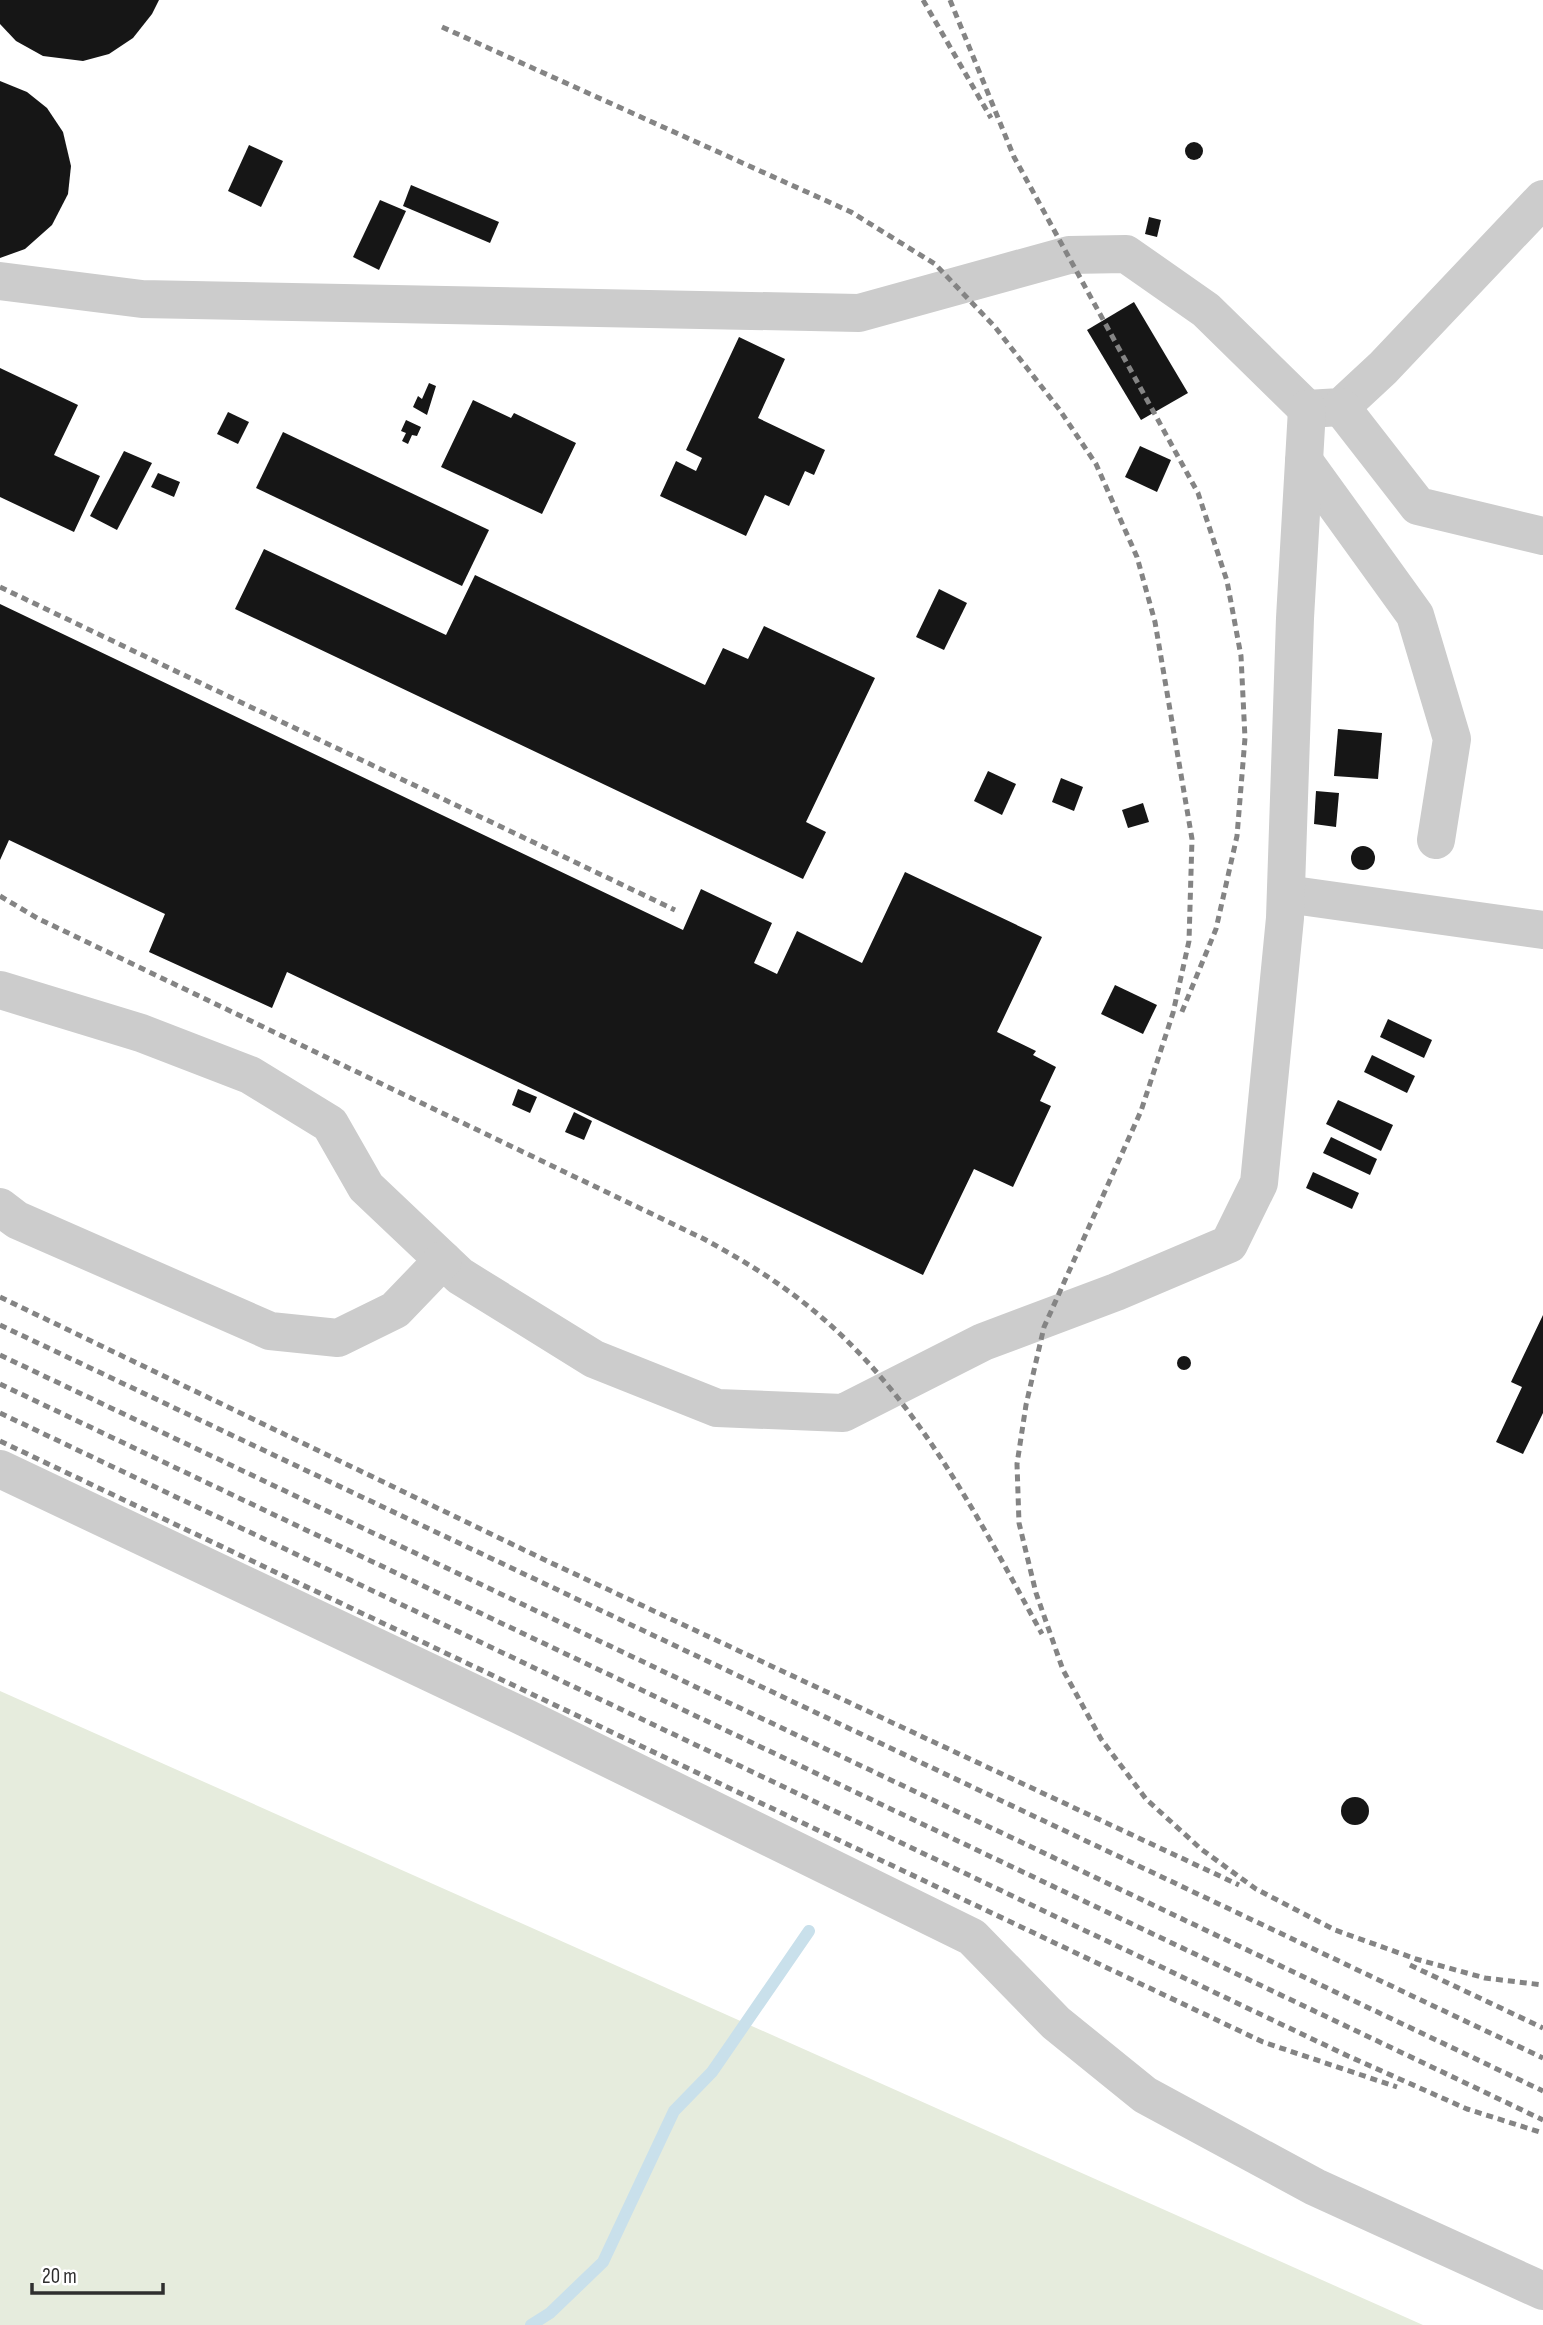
<svg xmlns="http://www.w3.org/2000/svg" width="1543" height="2325" font-family="'Sofia Sans Condensed',sans-serif">
<rect width="100%" height="100%" fill="#fff"/>
<!-- green -->
<path fill="#e6ecdd" d="M 0,1691 L 1423,2325 L 0,2325 Z"/>
<g fill="none" stroke-linecap="round" stroke-linejoin="round">
<!-- stream -->
<path stroke="#c9e0eb" stroke-width="12" d="M 531,2325 L 550,2313 L 603,2262 L 674,2111 L 712,2072 L 809,1931"/>
</g>
<!-- building -->
<g fill="#161616">
<path d="M 0,0 L 159,0 L 152,14 L 133,38 L 109,54 L 83,61 L 43,56 L 16,41 L 0,24 Z"/>
<path d="M 0,81 L 27,92 L 47,108 L 63,132 L 71,166 L 68,194 L 52,225 L 25,249 L 0,258 Z"/>
<circle cx="1194" cy="151" r="9"/>
<path d="M 249,145 L 283,161 L 261,207 L 228,191 Z"/>
<path d="M 411,185 L 499,222 L 490,243 L 403,206 Z"/>
<path d="M 380,200 L 406,211 L 379,270 L 353,257 Z"/>
<path d="M 1149,217 L 1161,220 L 1157,237 L 1145,234 Z"/>
<path d="M 1134,302 L 1188,393 L 1141,420 L 1087,330 Z"/>
<path d="M 739,337 L 785,359 L 758,418 L 825,450 L 814,475 L 805,471 L 789,506 L 765,495 L 746,536 L 660,496 L 676,461 L 696,471 L 702,458 L 686,450 Z"/>
<path d="M 0,368 L 78,405 L 54,455 L 100,476 L 74,532 L 0,497 Z"/>
<path d="M 429,383 L 436,386 L 427,415 L 413,407 L 418,396 L 422,399 Z"/>
<path d="M 473,400 L 511,418 L 514,413 L 576,443 L 542,514 L 441,467 Z"/>
<path d="M 228,412 L 249,422 L 238,444 L 217,434 Z"/>
<path d="M 406,420 L 421,427 L 417,436 L 412,435 L 408,444 L 402,441 L 406,433 L 401,431 Z"/>
<path d="M 283,432 L 489,530 L 462,586 L 256,488 Z"/>
<path d="M 1140,446 L 1171,460 L 1157,492 L 1125,477 Z"/>
<path d="M 124,451 L 152,463 L 117,530 L 90,516 Z"/>
<path d="M 158,473 L 180,482 L 174,497 L 151,487 Z"/>
<path d="M 264,549 L 446,635 L 475,575 L 705,685 L 723,648 L 748,659 L 764,626 L 875,678 L 806,822 L 826,832 L 803,879 L 235,609 Z"/>
<path d="M 939,589 L 967,603 L 944,650 L 916,637 Z"/>
<path d="M 0,604 L 683,930 L 701,889 L 772,923 L 754,963 L 777,974 L 797,931 L 862,963 L 905,872 L 1042,937 L 997,1032 L 1036,1051 L 1033,1055 L 1056,1067 L 1040,1101 L 1051,1106 L 1013,1187 L 974,1169 L 923,1275 L 287,972 L 272,1008 L 149,952 L 165,914 L 9,840 L 0,860 Z"/>
<path d="M 1338,729 L 1382,733 L 1378,779 L 1334,776 Z"/>
<path d="M 988,771 L 1016,784 L 1002,815 L 974,801 Z"/>
<path d="M 1061,778 L 1083,787 L 1074,811 L 1052,802 Z"/>
<path d="M 1316,791 L 1339,793 L 1336,827 L 1314,824 Z"/>
<path d="M 1143,803 L 1149,822 L 1128,828 L 1122,810 Z"/>
<circle cx="1363" cy="858" r="12"/>
<path d="M 1115,985 L 1157,1005 L 1143,1034 L 1101,1014 Z"/>
<path d="M 1388,1019 L 1432,1040 L 1424,1058 L 1380,1037 Z"/>
<path d="M 1372,1055 L 1415,1076 L 1407,1093 L 1364,1072 Z"/>
<path d="M 518,1089 L 537,1097 L 530,1113 L 512,1105 Z"/>
<path d="M 1338,1100 L 1393,1125 L 1381,1151 L 1326,1124 Z"/>
<path d="M 574,1112 L 592,1121 L 584,1140 L 565,1132 Z"/>
<path d="M 1331,1137 L 1377,1159 L 1370,1175 L 1323,1153 Z"/>
<path d="M 1313,1172 L 1359,1193 L 1352,1209 L 1306,1188 Z"/>
<path d="M 1543,1315 L 1543,1413 L 1523,1454 L 1496,1442 L 1522,1387 L 1511,1382 Z"/>
<circle cx="1184" cy="1363" r="7"/>
<circle cx="1355" cy="1811" r="14"/>
</g>
<g fill="none" stroke-linecap="round" stroke-linejoin="round">
<!-- minor -->
<g stroke="#ccc" stroke-width="38">
<path d="M 0,281 L 142,299 L 859,313 L 1069,255 L 1126,254 L 1206,310 L 1307,409 L 1341,407 L 1383,368 L 1543,199"/>
<path d="M 1341,407 L 1418,506 L 1543,536"/>
<path d="M 1304,461 L 1415,615 L 1452,739 L 1436,840"/>
<path d="M 1286,894 L 1543,930"/>
<path d="M 0,990 L 141,1033 L 250,1075 L 330,1124 L 366,1187 L 460,1276 L 594,1359 L 717,1408 L 843,1413 L 983,1342 L 1116,1292 L 1229,1244 L 1259,1183 L 1285,918 L 1295,618 L 1307,409"/>
<path d="M 0,1207 L 17,1220 L 270,1331 L 338,1338 L 395,1310 L 443,1260"/>
<path d="M 0,1469 L 526,1718 L 972,1937 L 1056,2023 L 1145,2095 L 1315,2187 L 1543,2291"/>
</g>
<!-- rail -->
<g stroke="#848484" stroke-width="5" stroke-dasharray="7 5" stroke-linecap="butt">
<path d="M 923,0 L 991,118"/>
<path d="M 950,0 L 1014,157 L 1198,493 L 1227,581 L 1241,656 L 1245,738 L 1237,836 L 1216,929 L 1181,1014"/>
<path d="M 442,27 L 851,212 L 935,264 L 995,327 L 1059,409 L 1096,464 L 1137,557 L 1155,622 L 1192,839 L 1189,941 L 1173,1013 L 1141,1111 L 1044,1327 L 1026,1405 L 1017,1464 L 1019,1523 L 1036,1593 L 1063,1670 L 1101,1739 L 1146,1799 L 1201,1849 L 1256,1889 L 1335,1930 L 1416,1959 L 1485,1978 L 1543,1985"/>
<path d="M 0,587 L 675,910"/>
<path d="M 0,896 L 37,918 L 704,1239 C 737,1257 769,1276 799,1299 C 911,1384 976,1514 1042,1634"/>
<path d="M 0,1297 L 545,1560 L 1239,1885"/>
<path d="M 0,1325 L 1543,2058"/>
<path d="M 0,1355 L 1543,2091"/>
<path d="M 0,1384 L 1543,2120"/>
<path d="M 0,1413 L 1348,2056 L 1467,2109 L 1543,2133"/>
<path d="M 0,1441 L 1263,2042 L 1397,2087"/>
<path d="M 1410,1965 L 1543,2028"/>
</g>
</g>
<!-- scale -->
<path d="M32 2283v10h131v-10" fill="none" stroke="#2f2f2f" stroke-width="3.5"/>
<text x="42" y="2283" font-size="21" fill="#2f2f2f" stroke="#ffffff" stroke-width="5" paint-order="stroke">20 m</text>
</svg>
